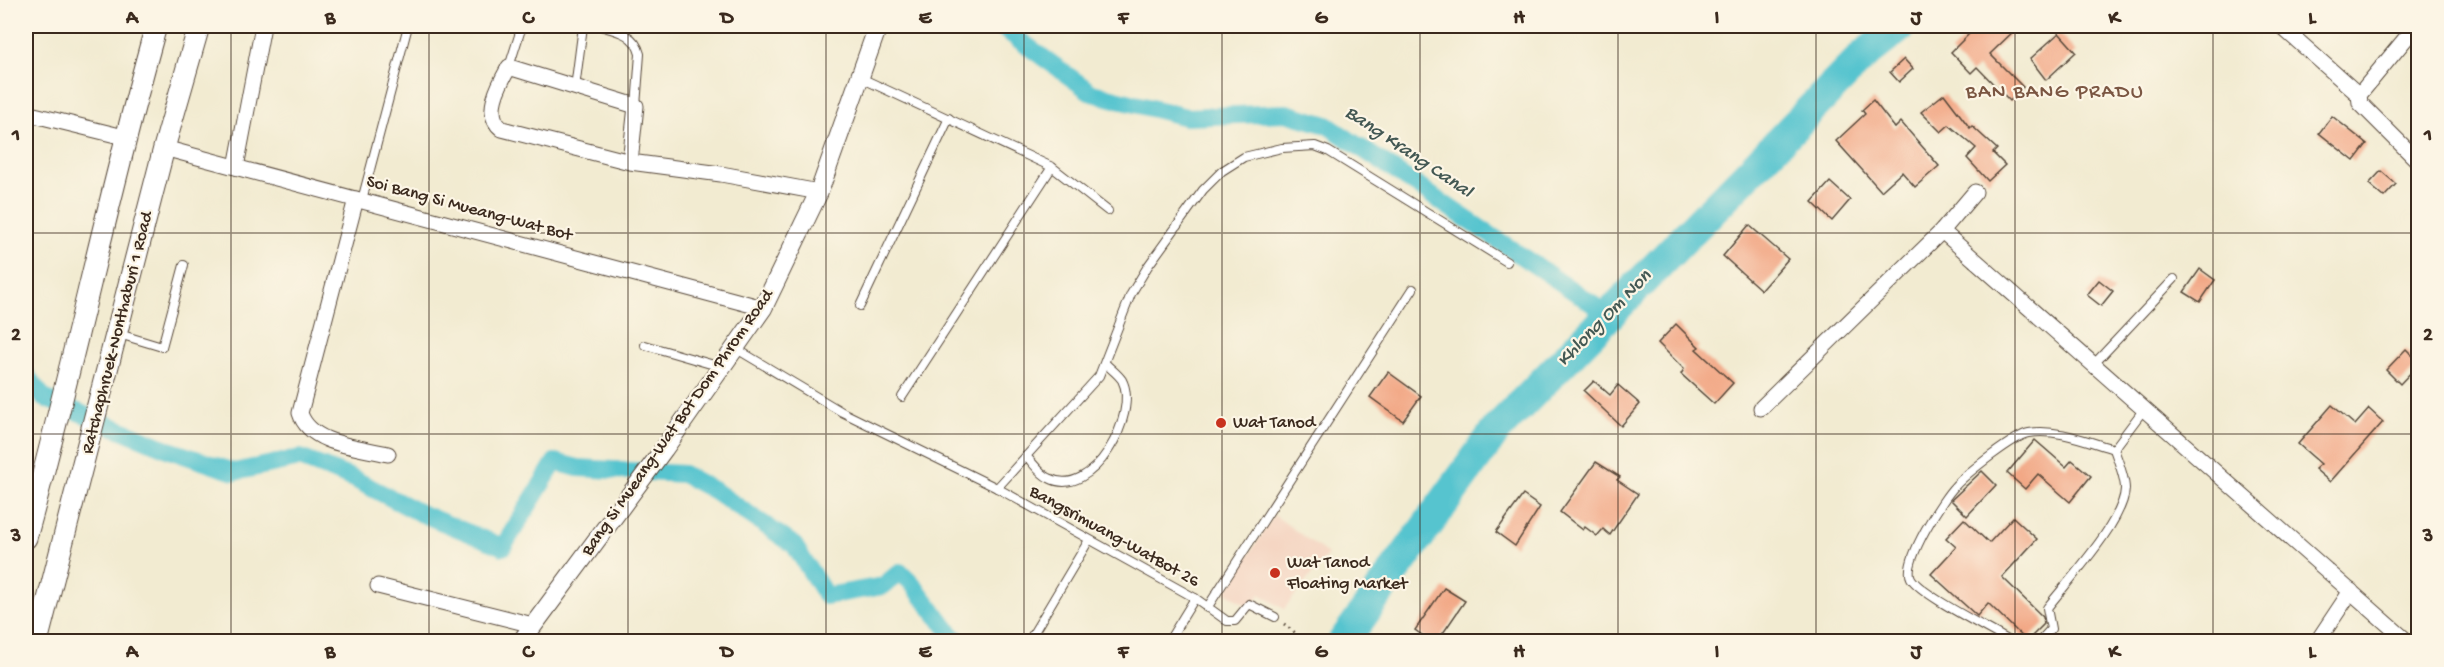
<svg xmlns="http://www.w3.org/2000/svg" width="2444" height="667" font-family="'Gochi Hand',sans-serif">
<rect width="100%" height="100%" fill="#fcf5e5"/>
<filter id="ink" filterUnits="userSpaceOnUse"><feTurbulence type="fractalNoise" baseFrequency=".0167" numOctaves="2"/><feDisplacementMap in="SourceGraphic" scale="12" xChannelSelector="R" yChannelSelector="G"/><feConvolveMatrix kernelMatrix="1 2 1 2 8 2 1 2 1" color-interpolation-filters="sRGB"/></filter>
<filter id="wash" filterUnits="userSpaceOnUse"><feTurbulence type="fractalNoise" baseFrequency=".008" numOctaves="4" result="noise"/><feDisplacementMap in="SourceGraphic" scale="24" xChannelSelector="R" yChannelSelector="G"/><feGaussianBlur stdDeviation="1.35" result="paint"/><feColorMatrix in="noise" values="0 0 0 0 0 0 0 0 0 0 0 0 0 0 0 0 0 1.4 0 .05"/><feComposite in="paint" operator="in"/></filter>
<g filter="url(#wash)">
<rect width="100%" height="100%" fill="#f2ebd1"/>
<!-- built -->
<path fill="#f4d3c0" d="M 1274,515 L 1328,554 L 1284,609 L 1260,594 L 1251,608 L 1226,592 Z"/>
<g fill="none" stroke-linecap="round" stroke-linejoin="round">
<!-- canal -->
<g stroke="#57c4cf" stroke-width="18">
<path d="M 1000,26 L 1092,93 L 1186,117 L 1286,113 L 1327,125 L 1609,315"/>
<path d="M 26,375 L 44,398 L 172,451 L 234,472 L 300,458 L 352,478 L 420,513 L 503,547 L 555,462 L 578,468 L 683,474 L 715,491 L 794,545 L 826,596 L 883,586 L 900,572 L 911,582 L 952,635 L 960,642"/>
</g>
<!-- river -->
<path stroke="#57c4cf" stroke-width="32" d="M 1343,642 L 1497,429 L 1862,57 L 1901,26"/>
</g>
<g id="blocks">
<!-- building -->
<g fill="#f2a886">
<path d="M 1977,26 L 2019,26 L 1990,54 L 2023,87 L 2010,101 L 1977,67 L 1971,73 L 1951,52 Z"/>
<path d="M 2059,33 L 2076,52 L 2046,80 L 2030,59 Z"/>
<path d="M 1904,59 L 1913,69 L 1899,82 L 1890,72 Z"/>
<path d="M 1944,94 L 1970,128 L 1972,126 L 1997,149 L 1993,153 L 2005,165 L 1988,181 L 1967,158 L 1976,148 L 1949,125 L 1941,132 L 1921,112 Z"/>
<path d="M 1873,100 L 1895,128 L 1901,122 L 1939,166 L 1915,187 L 1902,172 L 1881,191 L 1836,141 L 1865,114 L 1862,110 Z"/>
<path d="M 2332,116 L 2367,144 L 2354,161 L 2319,133 Z"/>
<path d="M 2381,171 L 2396,184 L 2384,197 L 2369,184 Z"/>
<path d="M 1830,182 L 1850,200 L 1832,221 L 1812,202 Z"/>
<path d="M 1749,225 L 1788,259 L 1761,290 L 1723,256 Z"/>
<path d="M 2200,269 L 2215,280 L 2200,302 L 2184,292 Z"/>
<path d="M 2099,280 L 2113,291 L 2101,306 L 2087,295 Z"/>
<path d="M 1676,324 L 1699,347 L 1696,349 L 1733,383 L 1714,404 L 1681,374 L 1684,369 L 1658,343 Z"/>
<path d="M 2406,349 L 2418,361 L 2418,365 L 2400,384 L 2386,370 Z"/>
<path d="M 1388,372 L 1421,396 L 1403,421 L 1370,397 Z"/>
<path d="M 1594,381 L 1610,395 L 1618,385 L 1640,404 L 1621,426 L 1584,391 Z"/>
<path d="M 2332,405 L 2355,425 L 2369,409 L 2383,422 L 2330,482 L 2315,469 L 2321,464 L 2298,444 Z"/>
<path d="M 2035,440 L 2066,467 L 2072,460 L 2091,476 L 2070,502 L 2038,474 L 2025,489 L 2007,473 Z"/>
<path d="M 1596,462 L 1620,477 L 1617,480 L 1638,494 L 1610,535 L 1603,529 L 1597,536 L 1585,527 L 1583,530 L 1560,512 Z"/>
<path d="M 1982,471 L 1996,485 L 1967,516 L 1951,500 Z"/>
<path d="M 1523,495 L 1540,507 L 1515,546 L 1496,532 Z"/>
<path d="M 2013,517 L 2037,539 L 2002,577 L 2043,617 L 2044,624 L 2027,641 L 1988,603 L 1977,616 L 1931,574 L 1956,547 L 1946,538 L 1964,519 L 1989,543 Z"/>
<path d="M 1444,588 L 1465,601 L 1437,642 L 1432,642 L 1415,630 Z"/>
</g>
</g>
</g>
<g filter="url(#ink)">
<use href="#blocks" fill-opacity="0" stroke="#564739" stroke-width="1.5"/>
<g fill="none" stroke-linecap="round" stroke-linejoin="round">
<!-- service casing -->
<g stroke="#564739" stroke-width="10">
<g id="service">
<path d="M 600,26 C 618,31 635,34 640,54 L 636,106"/>
<path d="M 509,67 L 522,26"/>
<path d="M 861,78 L 1052,167 L 1108,211"/>
<path d="M 575,88 L 583,26"/>
<path d="M 362,200 L 408,26"/>
<path d="M 860,306 L 949,118"/>
<path d="M 119,334 L 162,347 L 184,265"/>
<path d="M 645,345 L 721,367"/>
<path d="M 735,348 L 842,412 L 997,488 L 1195,598 L 1227,621 L 1235,621 L 1249,604 L 1275,617"/>
<path d="M 2094,364 L 2174,279"/>
<path d="M 902,397 L 1052,167"/>
<path d="M 1026,456 C 1033,463 1040,474 1049,478 C 1092,501 1140,414 1122,380 C 1118,374 1111,369 1106,364"/>
<path d="M 997,488 L 1099,376 L 1131,294 L 1148,266 L 1203,190 L 1222,171 L 1244,157 L 1282,148 L 1315,146 L 1328,151 L 1507,262"/>
<path d="M 1207,608 L 1413,289"/>
<path d="M 1030,639 L 1089,540"/>
<path d="M 1168,642 L 1195,598"/>
<path d="M 2011,642 C 1990,629 1921,595 1911,578 C 1902,562 1943,498 1955,486 C 1967,473 2014,436 2029,433 C 2056,428 2089,442 2114,449"/>
<path d="M 2039,642 L 2051,629 L 2047,608 C 2067,582 2124,521 2125,489 C 2125,477 2118,461 2114,449 L 2144,409"/>
</g>
</g>
<!-- minor casing -->
<g stroke="#564739" stroke-width="17">
<g id="minor">
<path d="M 2281,26 L 2359,95"/>
<path d="M 2416,26 L 2359,95 L 2360,103 L 2418,161"/>
<path d="M 26,113 L 124,137"/>
<path d="M 164,148 L 763,308"/>
<path d="M 630,162 L 636,106 L 509,67 C 500,83 482,114 502,129 L 630,162 L 721,174 L 819,192"/>
<path d="M 236,167 L 263,26"/>
<path d="M 356,199 L 300,413 C 310,445 359,447 388,454"/>
<path d="M 1942,231 L 2408,642"/>
<path d="M 1761,408 L 1942,231 L 1975,192"/>
<path d="M 378,586 L 533,625"/>
<path d="M 2317,642 L 2351,591"/>
</g>
</g>
<!-- tertiary casing -->
<g stroke="#564739" stroke-width="20">
<path id="tertiary" d="M 521,642 L 664,449 L 763,308 L 819,192 L 878,26"/>
</g>
<!-- secondary casing -->
<g stroke="#564739" stroke-width="23">
<g id="secondary">
<path d="M 26,538 C 73,368 108,195 156,26"/>
<path d="M 37,642 L 164,148 L 199,26"/>
</g>
</g>
<!-- path -->
<path stroke="#564739" stroke-width="3" stroke-dasharray="1.5 4.5" stroke-linecap="butt" d="M 1284,624 L 1307,642"/>
<!-- service -->
<use href="#service" stroke="#fff" stroke-width="8"/>
<!-- minor -->
<use href="#minor" stroke="#fff" stroke-width="15"/>
<!-- tertiary -->
<use href="#tertiary" stroke="#fff" stroke-width="18"/>
<!-- secondary -->
<use href="#secondary" stroke="#fff" stroke-width="21"/>
</g>
</g>
<!-- grid -->
<path fill="none" stroke="#3b2a1e" stroke-width="1.5" stroke-opacity="0.55" d="M 231,26 L 231,642M 429,26 L 429,642M 628,26 L 628,642M 826,26 L 826,642M 1024,26 L 1024,642M 1222,26 L 1222,642M 1420,26 L 1420,642M 1618,26 L 1618,642M 1816,26 L 1816,642M 2015,26 L 2015,642M 2213,26 L 2213,642M 26,233 L 2418,233M 26,434 L 2418,434"/>
<!-- markers -->
<g fill="#c8321e" stroke="#fcf5e5" stroke-width="2">
<circle cx="1221" cy="423" r="6"/>
<circle cx="1275" cy="573" r="6"/>
</g>
<g text-anchor="middle" dominant-baseline="central" stroke-width="4.5" stroke-linejoin="round" paint-order="stroke">
<!-- street labels -->
<g font-size="18" fill="#3b2a1e" stroke="#fcf5e5">
<text transform="translate(469 209) rotate(15)">Soi Bang Si Mueang-Wat Bot</text>
<text transform="translate(118 333) rotate(-76)">Ratchaphruek-Nonthaburi 1 Road</text>
<text transform="translate(678 423) rotate(-55)">Bang Si Mueang-Wat Bot Dom Phrom Road</text>
<text transform="translate(1114 537) rotate(29)">Bangsrimuang-WatBot 26</text>
</g>
<!-- poi labels -->
<g font-size="18" fill="#3b2a1e" stroke="#fcf5e5" text-anchor="start">
<text x="1233" y="423">Wat Tanod</text>
<text x="1287" y="563">Wat Tanod<tspan x="1287" dy="21">Floating Market</tspan></text>
</g>
<!-- water labels -->
<g font-size="20" font-style="italic" fill="#435853" stroke="#fcf5e5">
<text transform="translate(1408 153) rotate(34)">Bang Krang Canal</text>
<text transform="translate(1605 319) rotate(-46)">Khlong Om Non</text>
</g>
<!-- quarter labels -->
<g font-size="21" letter-spacing="1.5" fill="#7b5642" stroke="#fcf5e5">
<text x="2055" y="93">BAN BANG PRADU</text>
</g>
</g>
<!-- margin -->
<rect width="2444" height="667" fill="none" stroke="#fcf5e5" stroke-width="66"/>
<rect x="33" y="33" width="2378" height="601" fill="none" stroke="#3b2a1e" stroke-width="2"/>
<g font-size="20" text-anchor="middle" font-weight="bold" fill="#3b2a1e">
<text x="132" y="23">A</text>
<text x="330" y="23">B</text>
<text x="528" y="23">C</text>
<text x="727" y="23">D</text>
<text x="925" y="23">E</text>
<text x="1123" y="23">F</text>
<text x="1321" y="23">G</text>
<text x="1519" y="23">H</text>
<text x="1717" y="23">I</text>
<text x="1916" y="23">J</text>
<text x="2114" y="23">K</text>
<text x="2312" y="23">L</text>
<text x="16" y="140">1</text>
<text x="2428" y="140">1</text>
<text x="16" y="340">2</text>
<text x="2428" y="340">2</text>
<text x="16" y="541">3</text>
<text x="2428" y="541">3</text>
<text x="132" y="657">A</text>
<text x="330" y="657">B</text>
<text x="528" y="657">C</text>
<text x="727" y="657">D</text>
<text x="925" y="657">E</text>
<text x="1123" y="657">F</text>
<text x="1321" y="657">G</text>
<text x="1519" y="657">H</text>
<text x="1717" y="657">I</text>
<text x="1916" y="657">J</text>
<text x="2114" y="657">K</text>
<text x="2312" y="657">L</text>
</g>
</svg>
